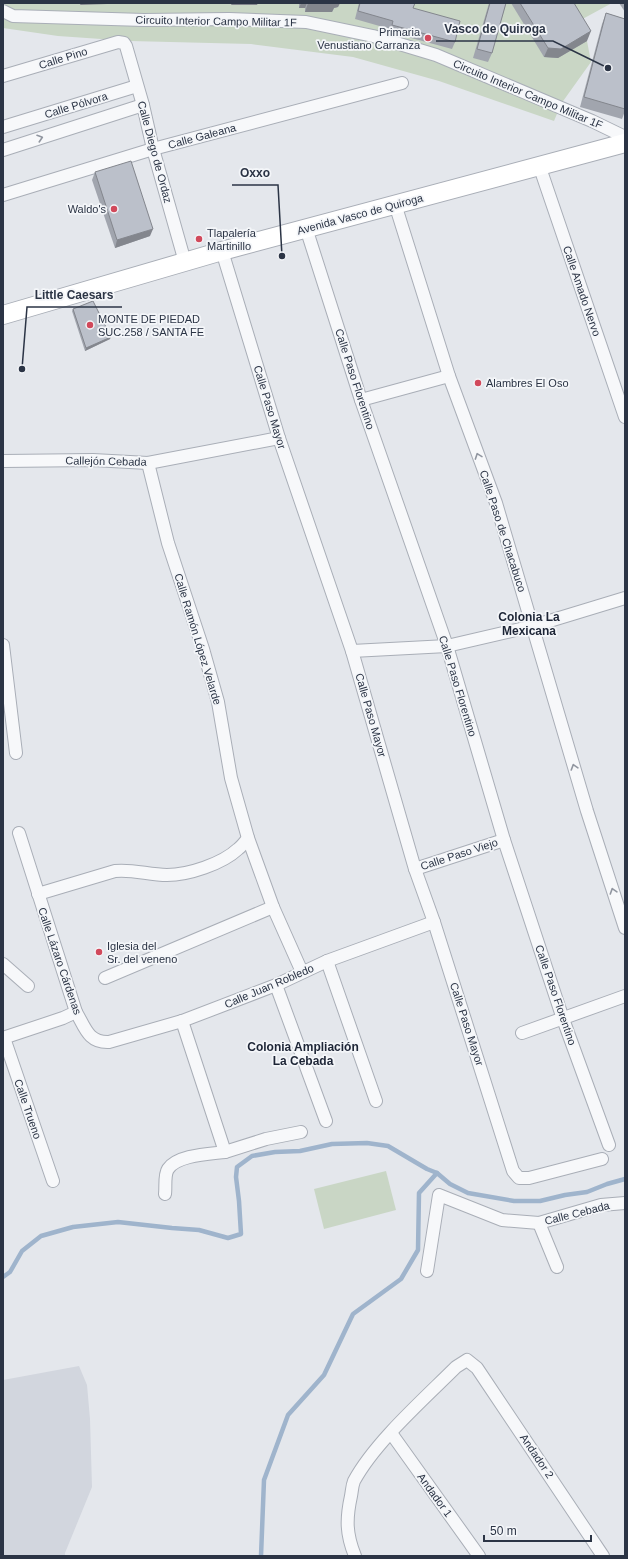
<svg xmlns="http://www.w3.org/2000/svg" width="628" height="1559" font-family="Helvetica,sans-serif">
<rect width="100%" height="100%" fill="#e4e7ec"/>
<!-- built -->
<path fill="#d2d6de" d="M 79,1366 L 87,1385 L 90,1419 L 92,1487 L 65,1553 L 65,1556 L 3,1556 L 3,1380 Z"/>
<!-- green -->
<g fill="#c9d6c5">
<path d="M 3,3 L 612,3 L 577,22 L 587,41 L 591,62 L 561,104 L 554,121 L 439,81 L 353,57 L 251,44 L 130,41 L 58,36 L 3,28 Z"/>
<path d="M 386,1171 L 396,1210 L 324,1229 L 314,1189 Z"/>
</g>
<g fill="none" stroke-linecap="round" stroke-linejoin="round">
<!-- stream -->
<g stroke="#9fb4cc" stroke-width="4.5">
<path d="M 3,1277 L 10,1272 L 22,1251 L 41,1236 L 73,1227 L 118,1222 L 172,1228 L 199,1230 L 228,1238 L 241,1234 L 239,1201 L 236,1177 L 237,1167 L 252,1156 L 275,1152 L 300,1151 L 332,1144 L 367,1143 L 388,1146 L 427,1169 L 437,1173 L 450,1184 L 468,1193 L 514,1201 L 540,1201 L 565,1195 L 587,1192 L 607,1184 L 625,1179"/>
<path d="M 261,1556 L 264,1480 L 288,1415 L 324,1375 L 353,1314 L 401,1279 L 418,1250 L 419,1193 L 437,1173"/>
</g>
<!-- minor casing -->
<g stroke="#a9aeb7" stroke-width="14">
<g id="minor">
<path d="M 3,11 L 13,16 L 144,20 L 229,19 L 306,22 L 373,36 L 436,55 L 592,121 L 625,137"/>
<path d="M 3,76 L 118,42 L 124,43 L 126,46 L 143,105 L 153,149 L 185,262"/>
<path d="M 3,127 L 137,86"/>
<path d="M 3,150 L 143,105"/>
<path d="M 539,165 L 625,417"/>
<path d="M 3,195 L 153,149 L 402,83"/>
<path d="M 395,204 L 449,376 L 496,503 L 587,811 L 625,928"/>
<path d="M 306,228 L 361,400 L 447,646 L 504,840 L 563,1019 L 609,1145"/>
<path d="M 222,251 L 279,438 L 352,651 L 415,869 L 434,922 L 513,1171 L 519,1178 L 529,1178 L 602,1159"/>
<path d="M 361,400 L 449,376"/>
<path d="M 3,461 L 93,460 L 148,463 L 279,438"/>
<path d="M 148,463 L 168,543 L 203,649 L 218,702 L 231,778 L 248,838 L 273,907 L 302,972"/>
<path d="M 3,645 L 16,753"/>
<path d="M 352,651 L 447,646 L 533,626 L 625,598"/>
<path d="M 19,833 L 76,1012 C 85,1027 88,1043 109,1042 L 182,1021 L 276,985 L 327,961 L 434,922"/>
<path d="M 415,869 L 504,840"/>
<path d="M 38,894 L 115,871 C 133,869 149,875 167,875 C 188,875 222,864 238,849 C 242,846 245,842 248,838"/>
<path d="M 327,961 L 376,1101"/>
<path d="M 3,964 L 28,986"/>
<path d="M 105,978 L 273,907"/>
<path d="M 276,985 L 326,1121"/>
<path d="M 522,1033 L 625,996"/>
<path d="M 3,1038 L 63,1018 L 76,1012"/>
<path d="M 4,1038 L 53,1181"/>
<path d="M 225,1152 L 266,1139 L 301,1132"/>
<path d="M 165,1194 C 166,1187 164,1175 168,1169 C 177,1155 209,1154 225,1152 L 182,1021"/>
<path d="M 539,1223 L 557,1267"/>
<path d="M 427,1271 L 439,1195 L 502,1220 L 539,1223 L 601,1205 L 625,1203"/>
<path d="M 391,1433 L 479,1556"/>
<path d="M 355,1556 C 346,1534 346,1519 351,1496 C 352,1491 352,1486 354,1481 C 375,1442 424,1399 456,1367 L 467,1360 L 477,1368 L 603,1556"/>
</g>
</g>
<!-- secondary casing -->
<g stroke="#a9aeb7" stroke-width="20">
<path id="secondary" d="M 3,315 L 222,251 L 625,143"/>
</g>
<!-- minor -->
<use href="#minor" stroke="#f7f8fa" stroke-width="12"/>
<!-- secondary -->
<use href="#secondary" stroke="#fff" stroke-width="18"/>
</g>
<!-- wall -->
<g fill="#a1a5ae">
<path d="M 299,3 L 340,3 L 338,7 L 334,8 L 332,12 L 305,12 L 305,8 L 299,8 Z"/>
<path d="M 359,3 L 415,3 L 413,8 L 455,42 L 452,49 L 389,32 L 390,29 L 355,19 Z"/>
<path d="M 489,3 L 506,3 L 492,53 L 488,62 L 473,58 Z"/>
<path d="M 511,3 L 574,3 L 587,41 L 558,58 L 544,57 Z"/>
<path d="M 619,3 L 625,3 L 625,12 Z"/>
<path d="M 606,13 L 625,19 L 625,111 L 622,119 L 580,107 L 602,24 Z"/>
<path d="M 95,172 L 150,236 L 115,248 L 92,180 Z"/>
<path d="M 73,309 L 110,339 L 85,351 L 72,311 Z"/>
</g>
<!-- shaded-wall -->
<g fill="#83868d">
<path d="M 81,3 L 107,3 L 107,4 L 80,5 Z"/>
<path d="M 156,3 L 182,3 L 155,4 Z"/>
<path d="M 232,3 L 258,3 L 257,5 L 231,5 Z"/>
<path d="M 301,3 L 307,3 L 305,8 L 299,8 Z"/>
<path d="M 308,3 L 340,3 L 338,7 L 334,8 L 332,12 L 305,12 Z"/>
<path d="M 591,31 L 587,41 L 558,58 L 544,57 L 548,48 Z"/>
<path d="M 153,229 L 150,236 L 115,248 L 117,240 Z"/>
<path d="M 111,337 L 110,339 L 85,351 L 86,348 Z"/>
</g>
<!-- building -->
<g fill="#bbc0ca" stroke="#83868d">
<path d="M 360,3 L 415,3 L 413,8 L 460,21 L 455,42 L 392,25 L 393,21 L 358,11 Z"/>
<path d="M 490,3 L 506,3 L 492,53 L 477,49 Z"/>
<path d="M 520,3 L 574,3 L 591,31 L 561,49 L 548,48 Z"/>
<path d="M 606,13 L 625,19 L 625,109 L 584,97 Z"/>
<path d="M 131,161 L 153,229 L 117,240 L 95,172 Z"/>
<path d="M 93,301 L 111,337 L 86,348 L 73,309 Z"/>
</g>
<!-- one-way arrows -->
<defs><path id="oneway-chevron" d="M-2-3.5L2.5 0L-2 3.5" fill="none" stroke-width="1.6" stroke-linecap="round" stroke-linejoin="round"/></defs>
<g stroke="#9196a0">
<use href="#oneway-chevron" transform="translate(40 138) rotate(-18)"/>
<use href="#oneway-chevron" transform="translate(478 456) rotate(-110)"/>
<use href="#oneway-chevron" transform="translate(574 767) rotate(-107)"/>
<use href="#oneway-chevron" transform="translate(613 891) rotate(-108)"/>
</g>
<!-- markers -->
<g fill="#d1495b" stroke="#f4f6f9" stroke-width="1.5">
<circle cx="428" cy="38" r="4"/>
<circle cx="114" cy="209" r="4"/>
<circle cx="199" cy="239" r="4"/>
<circle cx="90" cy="325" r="4"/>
<circle cx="478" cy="383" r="4"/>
<circle cx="99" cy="952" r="4"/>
</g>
<g text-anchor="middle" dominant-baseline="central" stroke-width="3.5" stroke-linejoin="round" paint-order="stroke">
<!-- street labels -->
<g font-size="11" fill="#2b3445" stroke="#f4f6f9">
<text transform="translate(216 21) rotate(1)">Circuito Interior Campo Militar 1F</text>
<text transform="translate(63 58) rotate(-17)">Calle Pino</text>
<text transform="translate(528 94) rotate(23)">Circuito Interior Campo Militar 1F</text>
<text transform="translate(76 105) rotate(-17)">Calle Pólvora</text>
<text transform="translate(202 136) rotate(-15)">Calle Galeana</text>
<text transform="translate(155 152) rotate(75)">Calle Diego de Ordaz</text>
<text transform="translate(360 214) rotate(-15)">Avenida Vasco de Quiroga</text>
<text transform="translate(582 291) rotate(71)">Calle Amado Nervo</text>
<text transform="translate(355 379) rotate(72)">Calle Paso Florentino</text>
<text transform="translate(270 407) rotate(73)">Calle Paso Mayor</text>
<text transform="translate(106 461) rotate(1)">Callejón Cebada</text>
<text transform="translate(503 531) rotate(72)">Calle Paso de Chacabuco</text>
<text transform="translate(198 639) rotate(73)">Calle Ramón López Velarde</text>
<text transform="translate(458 686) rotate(73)">Calle Paso Florentino</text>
<text transform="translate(371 715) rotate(74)">Calle Paso Mayor</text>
<text transform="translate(459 854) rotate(-18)">Calle Paso Viejo</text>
<text transform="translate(60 961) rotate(71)">Calle Lázaro Cárdenas</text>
<text transform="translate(269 986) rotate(-23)">Calle Juan Robledo</text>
<text transform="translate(556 995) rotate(71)">Calle Paso Florentino</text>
<text transform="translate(467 1024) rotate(72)">Calle Paso Mayor</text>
<text transform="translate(28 1109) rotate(71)">Calle Trueno</text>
<text transform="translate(577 1213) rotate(-14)">Calle Cebada</text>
<text transform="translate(537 1456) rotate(56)">Andador 2</text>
<text transform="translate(435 1495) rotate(54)">Andador 1</text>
</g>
<!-- poi labels -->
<g font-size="11" fill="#2b3445" stroke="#f4f6f9" text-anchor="start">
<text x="420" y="32" text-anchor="end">Primaria<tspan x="420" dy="13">Venustiano Carranza</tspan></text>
<text x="106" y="209" text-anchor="end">Waldo's</text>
<text x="207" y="233">Tlapalería<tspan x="207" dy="13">Martinillo</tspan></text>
<text x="98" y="319">MONTE DE PIEDAD<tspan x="98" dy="13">SUC.258 / SANTA FE</tspan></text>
<text x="486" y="383">Alambres El Oso</text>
<text x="107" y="946">Iglesia del<tspan x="107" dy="13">Sr. del veneno</tspan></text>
</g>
<!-- neighbourhood labels -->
<g font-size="12" font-weight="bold" fill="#1d2536" stroke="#f4f6f9">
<text x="529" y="617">Colonia La<tspan x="529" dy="14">Mexicana</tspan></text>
<text x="303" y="1047">Colonia Ampliación<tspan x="303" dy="14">La Cebada</tspan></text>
</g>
</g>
<!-- callouts -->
<path fill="none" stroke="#2b3445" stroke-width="1.5" d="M608 68L553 41H436M282 256L278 185H232M22 369L27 307H122"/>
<g fill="#2b3445" stroke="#f4f6f9" stroke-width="1.5">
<circle cx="608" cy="68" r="4"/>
<circle cx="282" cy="256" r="4"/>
<circle cx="22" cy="369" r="4"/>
</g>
<g font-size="12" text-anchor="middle" font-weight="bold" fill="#2b3445" stroke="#f4f6f9" stroke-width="3.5" stroke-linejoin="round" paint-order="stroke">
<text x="495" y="33">Vasco de Quiroga</text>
<text x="255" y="177">Oxxo</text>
<text x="74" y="299">Little Caesars</text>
</g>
<!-- border -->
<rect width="628" height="1559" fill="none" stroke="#2b3445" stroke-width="8"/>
<!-- scale -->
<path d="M484 1535v6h107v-6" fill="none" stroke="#2b3445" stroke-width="2"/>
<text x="490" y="1535" font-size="12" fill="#2b3445" stroke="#f4f6f9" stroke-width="3" paint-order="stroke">50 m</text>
</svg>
